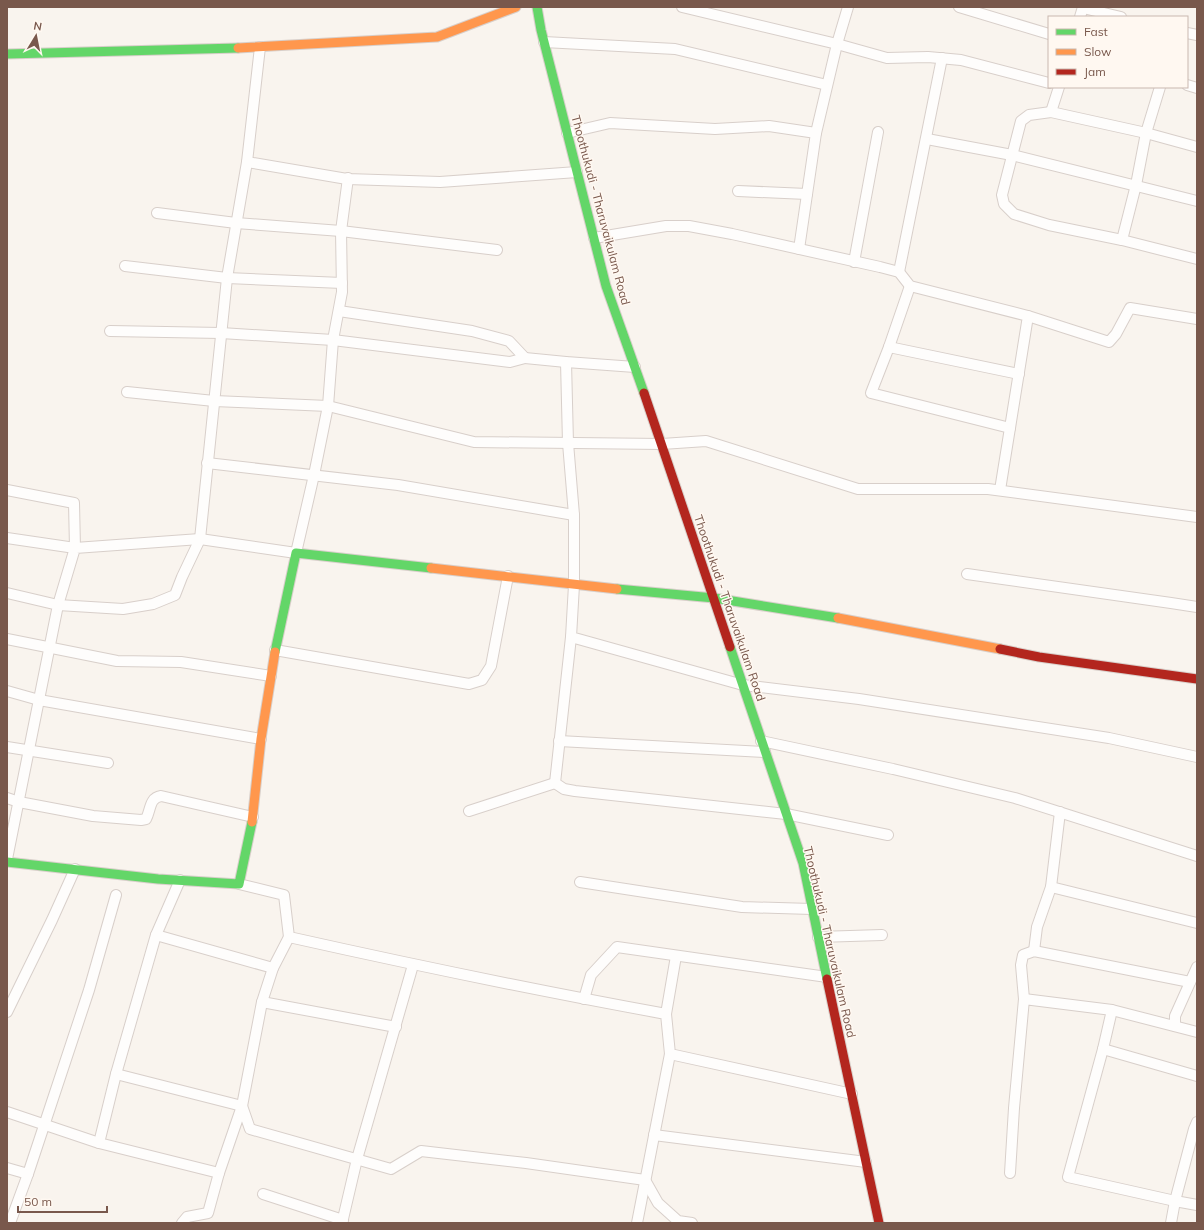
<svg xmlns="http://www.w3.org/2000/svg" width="1204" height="1230" font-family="Mulish,sans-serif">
<rect width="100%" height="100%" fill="#f9f4ee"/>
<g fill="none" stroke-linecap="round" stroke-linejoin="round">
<!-- street casing -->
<g stroke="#d8cfca" stroke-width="12">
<g id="street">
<path d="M 682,7 L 837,44 L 887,58 L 928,57 L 961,60 L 1049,83"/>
<path d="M 959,7 L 1049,34"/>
<path d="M 1083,8 L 1121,17"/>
<path d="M 1080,17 L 1083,7"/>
<path d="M 1187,33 L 1197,35"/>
<path d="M 544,42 L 675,49 L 827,85"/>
<path d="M 1187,85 L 1197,88"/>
<path d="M 1059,87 L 1051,112 L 1146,133 L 1197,147"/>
<path d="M 1051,112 L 1029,115 L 1021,121 L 1002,195 L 1004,204 L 1014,214 L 1049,225 L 1122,240 L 1197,259"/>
<path d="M 567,133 L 610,123 L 715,129 L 769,126 L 816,133"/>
<path d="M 927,139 L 1012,155 L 1197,201"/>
<path d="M 247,162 L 347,179 L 440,182 L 577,172"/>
<path d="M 738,191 L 807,194"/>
<path d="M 157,213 L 236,223 L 341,231 L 497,250"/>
<path d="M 594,238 L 666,226 L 689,226 L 732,234 L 880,267 L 899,272 L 910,286 L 1028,316 L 1000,490"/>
<path d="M 1122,240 L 1136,185 L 1146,133 L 1160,87"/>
<path d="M 799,249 L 816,133 L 837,44 L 848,7"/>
<path d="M 854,262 L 878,132"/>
<path d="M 125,266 L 227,278 L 342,283"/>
<path d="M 899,272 L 942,58"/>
<path d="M 910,286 L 889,347 L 871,393 L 1010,428"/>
<path d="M 1028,316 L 1109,342 L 1116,334 L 1130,308 L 1197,319"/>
<path d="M 110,331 L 221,333 L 333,340 L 510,362 L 525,358 L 509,341 L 472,331 L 339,311"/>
<path d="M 889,347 L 1019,374"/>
<path d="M 525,358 L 566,362 L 635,367"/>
<path d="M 566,362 L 568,443 L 574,515 L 574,585 L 571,637 L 743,685 L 859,699 L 1109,738 L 1197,757"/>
<path d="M 127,392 L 214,401 L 328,406 L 474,442 L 662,444 L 706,441 L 858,489 L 988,489 L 1197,517"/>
<path d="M 207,463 L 398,485 L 574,515"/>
<path d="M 7,490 L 74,503 L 75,548 L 7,538"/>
<path d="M 967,574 L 1171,603 L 1197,607"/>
<path d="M 7,593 L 58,605 L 123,609 L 153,604 L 175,595 L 182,577 L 200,539 L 227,278 L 247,162 L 260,47"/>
<path d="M 571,637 L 555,783 L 564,789 L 575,791 L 786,814 L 888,835"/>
<path d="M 7,639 L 117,661 L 181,662 L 271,676"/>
<path d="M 275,650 L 469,684 L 482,680 L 491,666 L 508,576"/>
<path d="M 7,691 L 39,700 L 261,739"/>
<path d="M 559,741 L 765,752"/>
<path d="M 761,741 L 893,769 L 1015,798 L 1197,856"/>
<path d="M 7,747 L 108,763"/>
<path d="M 7,798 L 19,802 L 93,816 L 141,820 L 146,819 C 151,810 149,798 161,796 L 253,817"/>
<path d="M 469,811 L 555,783"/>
<path d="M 7,859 L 58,605 L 75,548 L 200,539 L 296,553 L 314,475 L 328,406 L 333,340 L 342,292 L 341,231 L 348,178"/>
<path d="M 580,882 L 742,907 L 812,909"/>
<path d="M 239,884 L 284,895 L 289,937 C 414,965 540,991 666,1014 L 670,1054 L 852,1094"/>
<path d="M 1051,887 L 1197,923"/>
<path d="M 156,935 L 273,968"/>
<path d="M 818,937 L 882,935"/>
<path d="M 1034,951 L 1037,927 L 1051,887 L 1060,812"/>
<path d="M 584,999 L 591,975 L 617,947 L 827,977"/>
<path d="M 1024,999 L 1021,965 L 1023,955 L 1034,951 L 1190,982"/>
<path d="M 262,1002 L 396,1027"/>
<path d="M 1112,1010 L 1103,1049 L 1068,1177 L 1175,1201 L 1171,1223"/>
<path d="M 7,1012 L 52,920 L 75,869"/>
<path d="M 666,1014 L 676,956"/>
<path d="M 1175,1026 L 1175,1016 L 1197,967"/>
<path d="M 1103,1049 L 1197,1076"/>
<path d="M 116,1074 L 242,1106 L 250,1129 L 391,1169 L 421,1151 L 526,1163 L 645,1180 L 658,1203 L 678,1221 L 692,1223"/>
<path d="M 7,1112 L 99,1143 L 219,1173"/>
<path d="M 1197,1122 L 1194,1129 L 1175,1201 L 1197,1205"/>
<path d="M 654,1135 L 866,1162"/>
<path d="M 99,1143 L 116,1074 L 156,935 L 180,880"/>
<path d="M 7,1168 L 28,1174 L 89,990 L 116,895"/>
<path d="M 1010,1173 L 1014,1108 L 1024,999 L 1112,1010 L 1197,1032"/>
<path d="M 263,1194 L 343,1220"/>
<path d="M 10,1223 L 28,1174"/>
<path d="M 182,1223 L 187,1217 L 208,1213 L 219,1173 L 242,1106 L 262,1002 L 273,968 L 289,937"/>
<path d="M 342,1223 L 357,1159 L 413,965"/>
<path d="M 637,1223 L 670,1054"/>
</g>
</g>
<!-- fast casing -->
<g stroke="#d8cfca" stroke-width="11">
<g id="fast">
<path d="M 537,7 L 541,30 L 606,286 L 644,393"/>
<path d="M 7,54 L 238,48"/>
<path d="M 617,589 L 714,598 L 838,618"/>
<path d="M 730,647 L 803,863 L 827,979"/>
<path d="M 275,652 L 296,553 L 431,568"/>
<path d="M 7,862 L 158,879 L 239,884 L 252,822"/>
</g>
</g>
<!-- slow casing -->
<g stroke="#d8cfca" stroke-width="11">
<g id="slow">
<path d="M 238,48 L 437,37 L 516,7"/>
<path d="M 431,568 L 617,589"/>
<path d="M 838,618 L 1000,649"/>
<path d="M 252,822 L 261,739 L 275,652"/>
</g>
</g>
<!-- jam casing -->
<g stroke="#d8cfca" stroke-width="11">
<g id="jam">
<path d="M 644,393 L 730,647"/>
<path d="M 1000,649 L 1039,657 L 1197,679"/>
<path d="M 827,979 L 879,1223"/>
</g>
</g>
<!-- street -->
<use href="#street" stroke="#fefdfc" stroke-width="10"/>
<!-- fast -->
<use href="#fast" stroke="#63d668" stroke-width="9"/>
<!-- slow -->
<use href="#slow" stroke="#ff974d" stroke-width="9"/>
<!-- jam -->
<use href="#jam" stroke="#b3261e" stroke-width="9"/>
</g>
<g text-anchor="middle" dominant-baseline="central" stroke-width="3" stroke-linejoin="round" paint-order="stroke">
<!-- street labels -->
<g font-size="12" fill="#79584c" stroke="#fff8f1">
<text transform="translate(601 210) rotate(75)">Thoothukudi - Tharuvaikulam Road</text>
<text transform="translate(730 608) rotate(71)">Thoothukudi - Tharuvaikulam Road</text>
<text transform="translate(830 942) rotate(77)">Thoothukudi - Tharuvaikulam Road</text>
</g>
</g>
<!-- border -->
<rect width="1204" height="1230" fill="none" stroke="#79584c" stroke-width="16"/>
<!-- legend -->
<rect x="1048" y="16" width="140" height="72" fill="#fff8f1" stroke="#c9b8af"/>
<rect x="1056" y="29" width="20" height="6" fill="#63d668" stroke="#c9b8af"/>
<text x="1084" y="36" font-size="12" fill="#79584c">Fast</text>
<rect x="1056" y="49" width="20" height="6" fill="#ff974d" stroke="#c9b8af"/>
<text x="1084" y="56" font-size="12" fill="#79584c">Slow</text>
<rect x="1056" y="69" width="20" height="6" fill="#b3261e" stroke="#c9b8af"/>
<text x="1084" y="76" font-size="12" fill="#79584c">Jam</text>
<!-- north arrow -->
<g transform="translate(36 36) rotate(10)" stroke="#fff8f1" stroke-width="3" paint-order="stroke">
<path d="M0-3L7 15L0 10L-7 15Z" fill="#79584c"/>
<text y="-6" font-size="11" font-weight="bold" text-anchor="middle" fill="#79584c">N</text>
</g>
<!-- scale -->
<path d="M18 1206v6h89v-6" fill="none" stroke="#79584c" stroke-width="2"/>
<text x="24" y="1206" font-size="12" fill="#79584c" stroke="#fff8f1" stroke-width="3" paint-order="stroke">50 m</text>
</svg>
